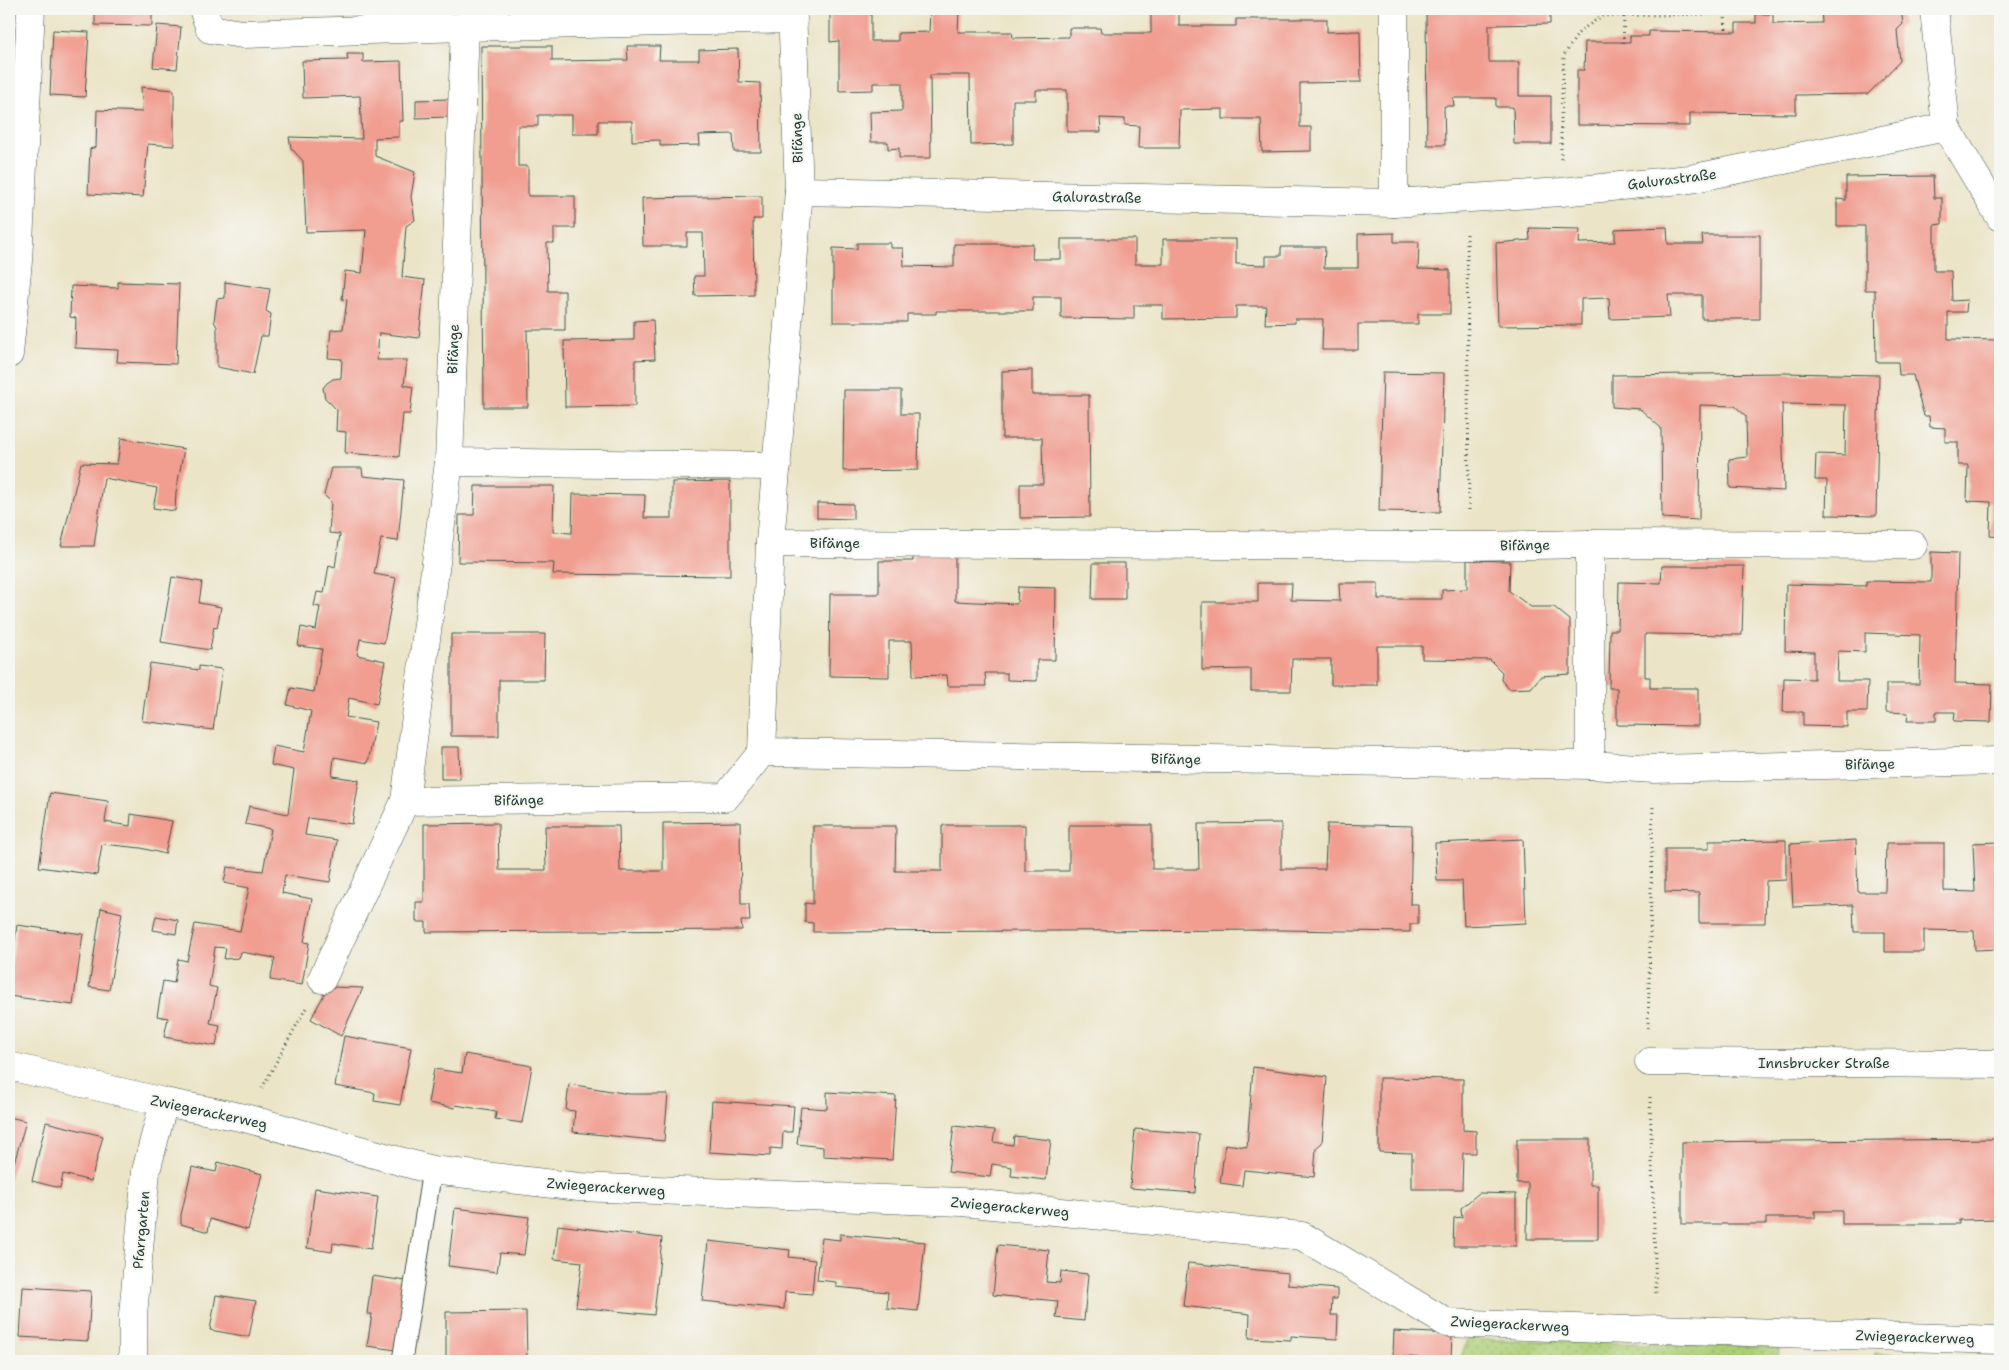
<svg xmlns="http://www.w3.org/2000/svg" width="2009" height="1370" font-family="'Shantell Sans',sans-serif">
<defs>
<pattern id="green-dots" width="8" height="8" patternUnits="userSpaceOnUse" patternTransform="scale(1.25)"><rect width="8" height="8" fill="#adce76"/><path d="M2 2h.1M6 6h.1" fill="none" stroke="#8ca862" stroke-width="1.8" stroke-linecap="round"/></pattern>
</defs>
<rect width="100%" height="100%" fill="#f6f6f2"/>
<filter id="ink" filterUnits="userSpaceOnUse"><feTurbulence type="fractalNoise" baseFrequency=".02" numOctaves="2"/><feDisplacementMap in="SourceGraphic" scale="10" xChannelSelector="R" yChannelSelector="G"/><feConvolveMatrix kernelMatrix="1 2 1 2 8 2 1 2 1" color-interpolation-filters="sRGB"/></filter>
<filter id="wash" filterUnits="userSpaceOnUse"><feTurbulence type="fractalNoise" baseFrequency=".0096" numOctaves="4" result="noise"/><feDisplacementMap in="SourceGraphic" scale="20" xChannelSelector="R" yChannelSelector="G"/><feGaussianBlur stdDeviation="1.12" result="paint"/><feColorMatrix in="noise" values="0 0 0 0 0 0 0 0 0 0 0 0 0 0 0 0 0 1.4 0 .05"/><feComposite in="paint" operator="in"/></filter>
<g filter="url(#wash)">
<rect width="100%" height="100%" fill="#ebe4c7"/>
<!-- green -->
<g fill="url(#green-dots)" stroke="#668655">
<path d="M 1467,1339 L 1779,1347 L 1778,1361 L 1302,1361 L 1393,1356 L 1460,1361 Z"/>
<path d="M 1875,1353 L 2000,1361 L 1874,1361 Z"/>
</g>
<g id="blocks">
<!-- building -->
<g fill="#f19d90">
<path d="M 95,9 L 152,9 L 152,26 L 95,25 Z"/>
<path d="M 830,9 L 871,9 L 871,41 L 898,41 L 898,33 L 929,32 L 930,9 L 959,9 L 958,32 L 1012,32 L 1013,38 L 1069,37 L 1069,28 L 1100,28 L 1101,33 L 1151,33 L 1151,9 L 1179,9 L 1179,26 L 1236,26 L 1236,19 L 1327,19 L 1327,32 L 1360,31 L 1361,82 L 1300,83 L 1300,127 L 1311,127 L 1311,151 L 1262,152 L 1261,119 L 1223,119 L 1223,109 L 1180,110 L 1179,148 L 1138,148 L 1139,126 L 1125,125 L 1125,119 L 1100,118 L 1101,132 L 1067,132 L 1067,90 L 1036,90 L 1036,100 L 1013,100 L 1013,144 L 971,145 L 970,75 L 930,75 L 931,158 L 899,158 L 899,148 L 888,149 L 888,142 L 871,142 L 870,112 L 902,111 L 902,83 L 873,83 L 873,90 L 839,91 L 839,41 L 830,42 Z"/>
<path d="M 1426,9 L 1550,9 L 1550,24 L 1489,25 L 1489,62 L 1519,62 L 1519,96 L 1551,96 L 1551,144 L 1514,144 L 1513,107 L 1496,107 L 1496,98 L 1453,98 L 1454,106 L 1444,106 L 1445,145 L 1427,145 Z"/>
<path d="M 1821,9 L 1901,9 L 1903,24 L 1897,30 L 1900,61 L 1868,94 L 1796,95 L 1796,114 L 1690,113 L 1690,126 L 1577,125 L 1577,70 L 1584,70 L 1585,42 L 1630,42 L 1630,36 L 1649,36 L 1649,31 L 1736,32 L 1736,23 L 1756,23 L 1756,14 L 1773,14 L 1773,24 L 1822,23 Z"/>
<path d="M 157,25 L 181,27 L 177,69 L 153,67 Z"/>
<path d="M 53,30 L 89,32 L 85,97 L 50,95 Z"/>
<path d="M 481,46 L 552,46 L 552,61 L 628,60 L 627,46 L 660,46 L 659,60 L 699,60 L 699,50 L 738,49 L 739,82 L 760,83 L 761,152 L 734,152 L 733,134 L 699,135 L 700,145 L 660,146 L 660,140 L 632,141 L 632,121 L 598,121 L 598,134 L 572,134 L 572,115 L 538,115 L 538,126 L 518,126 L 518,166 L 528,166 L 528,196 L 575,196 L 575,228 L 554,228 L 554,243 L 547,243 L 548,291 L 565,291 L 565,330 L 527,330 L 528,407 L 484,407 Z"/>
<path d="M 347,54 L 363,54 L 363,62 L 401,61 L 403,121 L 399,121 L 399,137 L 375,138 L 375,156 L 415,172 L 411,197 L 415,220 L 406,226 L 402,277 L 425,280 L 419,338 L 379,333 L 377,360 L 407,360 L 404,385 L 413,387 L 410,414 L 403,414 L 399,457 L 345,453 L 346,432 L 336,431 L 337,410 L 325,398 L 323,388 L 327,383 L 333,379 L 341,378 L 342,359 L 328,358 L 331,330 L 343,329 L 347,300 L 342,299 L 345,271 L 362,273 L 366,230 L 306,232 L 303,161 L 291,148 L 289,137 L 362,139 L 360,96 L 303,98 L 302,61 L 348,60 Z"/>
<path d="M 141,87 L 174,90 L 174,146 L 148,144 L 143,197 L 88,194 L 90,149 L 96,147 L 97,110 L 142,112 Z"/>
<path d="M 449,99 L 450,117 L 416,118 L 416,100 Z"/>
<path d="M 1933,176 L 1934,198 L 1942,198 L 1942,224 L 1934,225 L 1934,271 L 1951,271 L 1952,301 L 1967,300 L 1966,312 L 1948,312 L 1948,339 L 1999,340 L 2000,537 L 1990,536 L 1991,502 L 1967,501 L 1968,465 L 1958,465 L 1958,442 L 1945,442 L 1945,428 L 1930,427 L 1929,416 L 1924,416 L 1913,375 L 1899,375 L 1898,362 L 1876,362 L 1875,290 L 1865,290 L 1865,226 L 1837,226 L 1837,199 L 1846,200 L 1846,177 Z"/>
<path d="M 762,196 L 762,219 L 753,219 L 754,295 L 695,296 L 694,276 L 704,276 L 703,233 L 687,233 L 687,246 L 643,246 L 642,198 Z"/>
<path d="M 1667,227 L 1668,244 L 1703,244 L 1702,235 L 1760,235 L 1760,319 L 1702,319 L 1702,295 L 1668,295 L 1670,317 L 1610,319 L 1609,298 L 1581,299 L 1581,325 L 1498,326 L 1496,243 L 1530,240 L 1529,228 L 1580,229 L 1579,243 L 1615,242 L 1615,229 Z"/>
<path d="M 1394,233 L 1394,242 L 1419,242 L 1418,269 L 1450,270 L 1450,314 L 1418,314 L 1418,324 L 1358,324 L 1358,350 L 1322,350 L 1323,319 L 1295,319 L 1295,323 L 1265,324 L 1266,306 L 1236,306 L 1236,318 L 1163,319 L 1163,305 L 1134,305 L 1134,319 L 1061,318 L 1061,297 L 1033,297 L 1033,311 L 936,311 L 936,314 L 907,314 L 907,322 L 833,322 L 833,248 L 857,249 L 857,243 L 890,243 L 890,248 L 903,248 L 904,266 L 954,267 L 954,244 L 1033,244 L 1032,259 L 1061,259 L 1061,239 L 1135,239 L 1135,264 L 1163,264 L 1163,239 L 1236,239 L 1236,264 L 1266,265 L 1266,256 L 1281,256 L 1281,247 L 1325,247 L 1324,268 L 1358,268 L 1358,234 Z"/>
<path d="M 118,282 L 179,284 L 176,364 L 117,362 L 118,350 L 75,348 L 76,318 L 70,317 L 71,286 L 118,288 Z"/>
<path d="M 225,282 L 270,289 L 266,311 L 271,314 L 268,336 L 261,336 L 253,374 L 217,367 L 217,327 L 214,321 L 217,299 L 225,298 Z"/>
<path d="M 653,320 L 655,359 L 635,360 L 635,406 L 565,407 L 564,341 L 634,340 L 634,321 Z"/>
<path d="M 1032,370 L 1032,395 L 1089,395 L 1090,517 L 1020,518 L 1020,484 L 1043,484 L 1042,438 L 1002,438 L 1002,371 Z"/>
<path d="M 1383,372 L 1444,373 L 1440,512 L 1379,511 Z"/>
<path d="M 1783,373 L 1879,375 L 1876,516 L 1826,515 L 1827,480 L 1815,480 L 1816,454 L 1845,455 L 1846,405 L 1782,404 L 1784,491 L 1730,488 L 1729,459 L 1747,457 L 1746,416 L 1735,406 L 1700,405 L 1699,520 L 1662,518 L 1661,428 L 1640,409 L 1612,407 L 1612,375 Z"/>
<path d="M 844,390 L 901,390 L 901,414 L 919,414 L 918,470 L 843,471 Z"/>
<path d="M 121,438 L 184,449 L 176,492 L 175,511 L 153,508 L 157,488 L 104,478 L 94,546 L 61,546 L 81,463 L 117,464 Z"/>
<path d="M 331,468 L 362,468 L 363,476 L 404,480 L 398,541 L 381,539 L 374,574 L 396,578 L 384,643 L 360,639 L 357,655 L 385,661 L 377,704 L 349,698 L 346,717 L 376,722 L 368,763 L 334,757 L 332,776 L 359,780 L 352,824 L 308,818 L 305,835 L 337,840 L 330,882 L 285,875 L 282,893 L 312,899 L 304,942 L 309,943 L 302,985 L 270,980 L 275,958 L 241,952 L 239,958 L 224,959 L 226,948 L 215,947 L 209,986 L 217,988 L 210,1023 L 220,1025 L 216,1046 L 164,1037 L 168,1018 L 157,1016 L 163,981 L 174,983 L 178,959 L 187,961 L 195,924 L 240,931 L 249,888 L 224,883 L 227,867 L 263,871 L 271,829 L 245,824 L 249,806 L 288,814 L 294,770 L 271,765 L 274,746 L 304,752 L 311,711 L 287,705 L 291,688 L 314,692 L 322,649 L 298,646 L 301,627 L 316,630 L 320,607 L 314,606 L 317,592 L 324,593 L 329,565 L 335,567 L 340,534 L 329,533 L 331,502 L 324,495 Z"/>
<path d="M 730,481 L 730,576 L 553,574 L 554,563 L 458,562 L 459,515 L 474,515 L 475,486 L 554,486 L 553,532 L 572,533 L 573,494 L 645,495 L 644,518 L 672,518 L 672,482 Z"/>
<path d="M 817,503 L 853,504 L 853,519 L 817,518 Z"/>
<path d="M 1931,552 L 1958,553 L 1955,683 L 1992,684 L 1991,722 L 1954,721 L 1955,712 L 1936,712 L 1936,721 L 1907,721 L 1908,713 L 1886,712 L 1886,684 L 1919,684 L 1920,635 L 1865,633 L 1865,652 L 1838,651 L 1837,681 L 1868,681 L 1867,712 L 1847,712 L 1847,727 L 1803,726 L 1803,712 L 1783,712 L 1784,678 L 1814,679 L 1814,652 L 1785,651 L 1786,584 L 1866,586 L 1866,581 L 1931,582 Z"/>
<path d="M 913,553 L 955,554 L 955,601 L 1017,604 L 1018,587 L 1056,588 L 1055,660 L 1037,660 L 1037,681 L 1007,680 L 1007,673 L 985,673 L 986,686 L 948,686 L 947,675 L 913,676 L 912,641 L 889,641 L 889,677 L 829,676 L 830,594 L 879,594 L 879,561 L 913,561 Z"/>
<path d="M 1467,560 L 1510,561 L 1509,591 L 1531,607 L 1554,607 L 1570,620 L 1570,674 L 1541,676 L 1531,688 L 1509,689 L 1501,680 L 1502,672 L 1490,660 L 1422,659 L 1422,646 L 1377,646 L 1377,685 L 1331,685 L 1331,659 L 1292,659 L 1291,691 L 1251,691 L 1251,669 L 1202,670 L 1202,602 L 1258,602 L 1258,583 L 1292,583 L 1291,600 L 1340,601 L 1339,583 L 1378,583 L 1378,599 L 1442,599 L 1442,590 L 1467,589 Z"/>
<path d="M 1093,563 L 1125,563 L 1125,599 L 1092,599 Z"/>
<path d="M 1662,566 L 1744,566 L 1742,635 L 1645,634 L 1645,677 L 1650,677 L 1650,688 L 1698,688 L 1698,726 L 1617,725 L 1617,688 L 1609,688 L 1610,630 L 1618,630 L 1619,582 L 1661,583 Z"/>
<path d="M 172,577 L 202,582 L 199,603 L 221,607 L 217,628 L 214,627 L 210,650 L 161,642 Z"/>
<path d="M 451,634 L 545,634 L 544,680 L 499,680 L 499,736 L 451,736 Z"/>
<path d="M 150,663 L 199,670 L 199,666 L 222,669 L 213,730 L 142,721 Z"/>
<path d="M 441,747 L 459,747 L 460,779 L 441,779 Z"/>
<path d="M 50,793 L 108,801 L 105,822 L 130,826 L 131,814 L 172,821 L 165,854 L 141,848 L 102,844 L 97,875 L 39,867 Z"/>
<path d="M 740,822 L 741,904 L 749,904 L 750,921 L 741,921 L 742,930 L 426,932 L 426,922 L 416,922 L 416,902 L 424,902 L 424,824 L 498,823 L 499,870 L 546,870 L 545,826 L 619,826 L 620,871 L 663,871 L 663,823 Z"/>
<path d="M 1281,823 L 1281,869 L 1325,869 L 1327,824 L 1412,826 L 1410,904 L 1418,904 L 1418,924 L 1410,924 L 1410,932 L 1281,930 L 813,932 L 813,923 L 805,922 L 805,903 L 813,904 L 813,826 L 896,826 L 895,871 L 942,871 L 942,825 L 1025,825 L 1025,871 L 1069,871 L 1069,825 L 1152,825 L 1152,869 L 1199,869 L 1198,824 Z"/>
<path d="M 1523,839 L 1526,923 L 1464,926 L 1462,881 L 1437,881 L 1435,843 Z"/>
<path d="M 1786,840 L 1786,880 L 1766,881 L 1765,923 L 1699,923 L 1699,893 L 1665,892 L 1665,849 L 1709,849 L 1709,841 Z"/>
<path d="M 1856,840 L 1858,892 L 1885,892 L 1886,843 L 1944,843 L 1944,891 L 1975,892 L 1973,843 L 2000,842 L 2000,949 L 1975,950 L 1974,931 L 1924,930 L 1924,952 L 1885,952 L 1885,932 L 1854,932 L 1853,905 L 1793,907 L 1790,844 Z"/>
<path d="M 101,908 L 122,913 L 109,990 L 89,987 Z"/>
<path d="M 156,916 L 178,920 L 176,934 L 153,930 Z"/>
<path d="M 17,925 L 83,934 L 73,1005 L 9,996 L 9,980 Z"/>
<path d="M 328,987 L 363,988 L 341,1036 L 311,1019 Z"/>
<path d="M 344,1036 L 411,1048 L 400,1105 L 374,1101 L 375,1093 L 335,1086 Z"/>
<path d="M 465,1054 L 532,1066 L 522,1123 L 495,1119 L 496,1112 L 456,1105 L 455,1108 L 428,1103 L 434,1069 L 462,1073 Z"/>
<path d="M 1253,1067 L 1327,1077 L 1322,1143 L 1316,1148 L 1314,1177 L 1244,1170 L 1242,1186 L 1220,1183 L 1225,1144 L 1247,1147 Z"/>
<path d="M 1379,1078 L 1463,1079 L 1463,1130 L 1476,1131 L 1476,1153 L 1463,1153 L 1462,1189 L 1412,1189 L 1412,1153 L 1379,1152 Z"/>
<path d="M 569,1084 L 629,1094 L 668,1094 L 664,1141 L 573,1132 L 575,1111 L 566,1110 Z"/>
<path d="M 827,1092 L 896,1096 L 892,1160 L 823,1156 L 823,1147 L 797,1144 L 801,1107 L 827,1109 Z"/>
<path d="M 712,1101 L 794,1106 L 792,1132 L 783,1132 L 782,1149 L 770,1148 L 770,1156 L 709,1152 Z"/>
<path d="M 9,1117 L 26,1121 L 9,1181 Z"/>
<path d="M 46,1122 L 103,1136 L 91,1181 L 63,1174 L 60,1188 L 32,1181 Z"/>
<path d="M 954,1126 L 995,1130 L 993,1142 L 1013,1145 L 1014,1136 L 1051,1140 L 1046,1180 L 1011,1176 L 1012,1167 L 992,1164 L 990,1177 L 948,1172 Z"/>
<path d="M 1135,1129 L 1199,1134 L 1195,1193 L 1130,1188 Z"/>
<path d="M 1517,1139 L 1590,1139 L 1590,1185 L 1598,1185 L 1598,1239 L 1527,1239 L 1528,1183 L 1517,1183 Z"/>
<path d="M 2000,1139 L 2000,1219 L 1959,1220 L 1959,1224 L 1842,1224 L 1842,1211 L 1815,1211 L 1815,1218 L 1766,1218 L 1766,1224 L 1682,1224 L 1682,1142 Z"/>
<path d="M 218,1162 L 262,1174 L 248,1230 L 210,1219 L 208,1232 L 181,1224 L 181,1215 L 192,1167 L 216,1172 Z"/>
<path d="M 315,1188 L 378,1197 L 371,1249 L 333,1243 L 332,1252 L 307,1248 Z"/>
<path d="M 1479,1193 L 1516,1194 L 1516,1246 L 1453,1246 L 1454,1218 L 1462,1217 L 1461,1208 Z"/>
<path d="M 455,1208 L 529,1217 L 524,1255 L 500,1253 L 497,1272 L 448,1266 Z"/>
<path d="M 558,1225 L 662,1238 L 654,1315 L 576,1307 L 582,1262 L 554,1259 Z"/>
<path d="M 840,1234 L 925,1242 L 918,1311 L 887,1308 L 888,1292 L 836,1287 L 836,1282 L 817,1280 L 822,1238 L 840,1240 Z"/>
<path d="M 708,1241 L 790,1250 L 789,1257 L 815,1260 L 812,1294 L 785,1292 L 784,1309 L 702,1301 Z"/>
<path d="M 998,1245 L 1049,1250 L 1046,1282 L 1060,1283 L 1061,1271 L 1088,1274 L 1084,1321 L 1056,1318 L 1058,1301 L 993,1295 Z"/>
<path d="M 1188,1263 L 1288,1273 L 1288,1285 L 1337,1289 L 1337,1299 L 1332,1299 L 1331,1315 L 1338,1315 L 1337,1339 L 1291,1336 L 1291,1340 L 1249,1338 L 1250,1314 L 1183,1306 Z"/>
<path d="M 372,1276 L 406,1281 L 396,1350 L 367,1346 L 372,1314 L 367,1314 Z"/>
<path d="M 23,1287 L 91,1291 L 88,1341 L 20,1337 Z"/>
<path d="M 216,1295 L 256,1301 L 249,1337 L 210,1330 Z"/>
<path d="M 526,1311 L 527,1361 L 446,1361 L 446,1312 Z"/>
<path d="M 1394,1331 L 1452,1334 L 1451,1360 L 1393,1356 Z"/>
</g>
</g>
</g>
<g filter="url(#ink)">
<use href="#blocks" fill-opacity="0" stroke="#3e564a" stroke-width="1"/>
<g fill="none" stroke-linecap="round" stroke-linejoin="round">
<!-- service casing -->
<g stroke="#3e564a" stroke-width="21">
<path id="service" d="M 402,1361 L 432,1170"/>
</g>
<!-- minor casing -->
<g stroke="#3e564a" stroke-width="29">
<g id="minor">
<path d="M 203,9 L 210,29 L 242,34 L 465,27"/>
<path d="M 792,9 L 799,191 L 770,543 L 762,752 L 1590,765 L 1654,769 L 2000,761"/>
<path d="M 1934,9 L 1946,127 L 2000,217"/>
<path d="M 799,191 L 1394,203 L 1561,192 L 1690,179 L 1946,127"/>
<path d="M 1394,203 L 1394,9"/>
<path d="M 9,354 L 18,261 L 31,9"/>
<path d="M 777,466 L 449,462 L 465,27 L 793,19"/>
<path d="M 770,543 L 1469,546 L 1590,544 L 1590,765"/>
<path d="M 1590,544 L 1913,545"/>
<path d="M 405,801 L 726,797 L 762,752"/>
<path d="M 322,979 L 405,801 L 449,462"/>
<path d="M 1649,1062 L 2000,1064"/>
<path d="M 9,1066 L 164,1102 L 245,1118 L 432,1170 L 579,1187 L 962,1202 L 1302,1236 L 1447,1323 L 1627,1330 L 1657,1329 L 2000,1340"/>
<path d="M 133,1361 L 133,1315 L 146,1171 L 164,1102"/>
</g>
</g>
<!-- path -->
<g stroke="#3e564a" stroke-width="3" stroke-dasharray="1 4" stroke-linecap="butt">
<path d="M 1725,13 L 1726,32"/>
<path d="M 1623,43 L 1624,17"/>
<path d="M 1561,159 L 1561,117 L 1564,55 L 1580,31 L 1602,16 L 1716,14 L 1806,9"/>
<path d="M 1467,234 L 1469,513"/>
<path d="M 1648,1028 L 1653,804"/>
<path d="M 262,1088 L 306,1008"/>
<path d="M 1650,1097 L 1656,1295"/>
</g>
<!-- service -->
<use href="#service" stroke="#fff" stroke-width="19"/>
<!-- minor -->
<use href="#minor" stroke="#fff" stroke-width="28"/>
</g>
</g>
<g text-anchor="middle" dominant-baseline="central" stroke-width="4.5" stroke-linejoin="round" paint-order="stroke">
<!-- street labels -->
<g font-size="14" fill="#1f3d34" stroke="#f6f6f2">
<text transform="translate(797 138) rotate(-92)">Bifänge</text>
<text transform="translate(1672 179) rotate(-7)">Galurastraße</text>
<text transform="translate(1097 197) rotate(1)">Galurastraße</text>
<text transform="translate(453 349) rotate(-88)">Bifänge</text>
<text x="835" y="543">Bifänge</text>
<text transform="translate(1525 545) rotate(-1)">Bifänge</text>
<text transform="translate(1176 759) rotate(1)">Bifänge</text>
<text transform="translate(1870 764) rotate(-1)">Bifänge</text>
<text transform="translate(519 800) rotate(-1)">Bifänge</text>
<text x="1824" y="1063">Innsbrucker Straße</text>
<text transform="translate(209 1112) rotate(12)">Zwiegerackerweg</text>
<text transform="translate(606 1187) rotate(4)">Zwiegerackerweg</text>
<text transform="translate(1010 1207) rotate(5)">Zwiegerackerweg</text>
<text transform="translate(141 1230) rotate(-85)">Pfarrgarten</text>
<text transform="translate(1510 1324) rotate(3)">Zwiegerackerweg</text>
<text transform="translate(1915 1337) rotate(2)">Zwiegerackerweg</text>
</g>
</g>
<!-- margin -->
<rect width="2009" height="1370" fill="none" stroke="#f6f6f2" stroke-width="30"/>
</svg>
